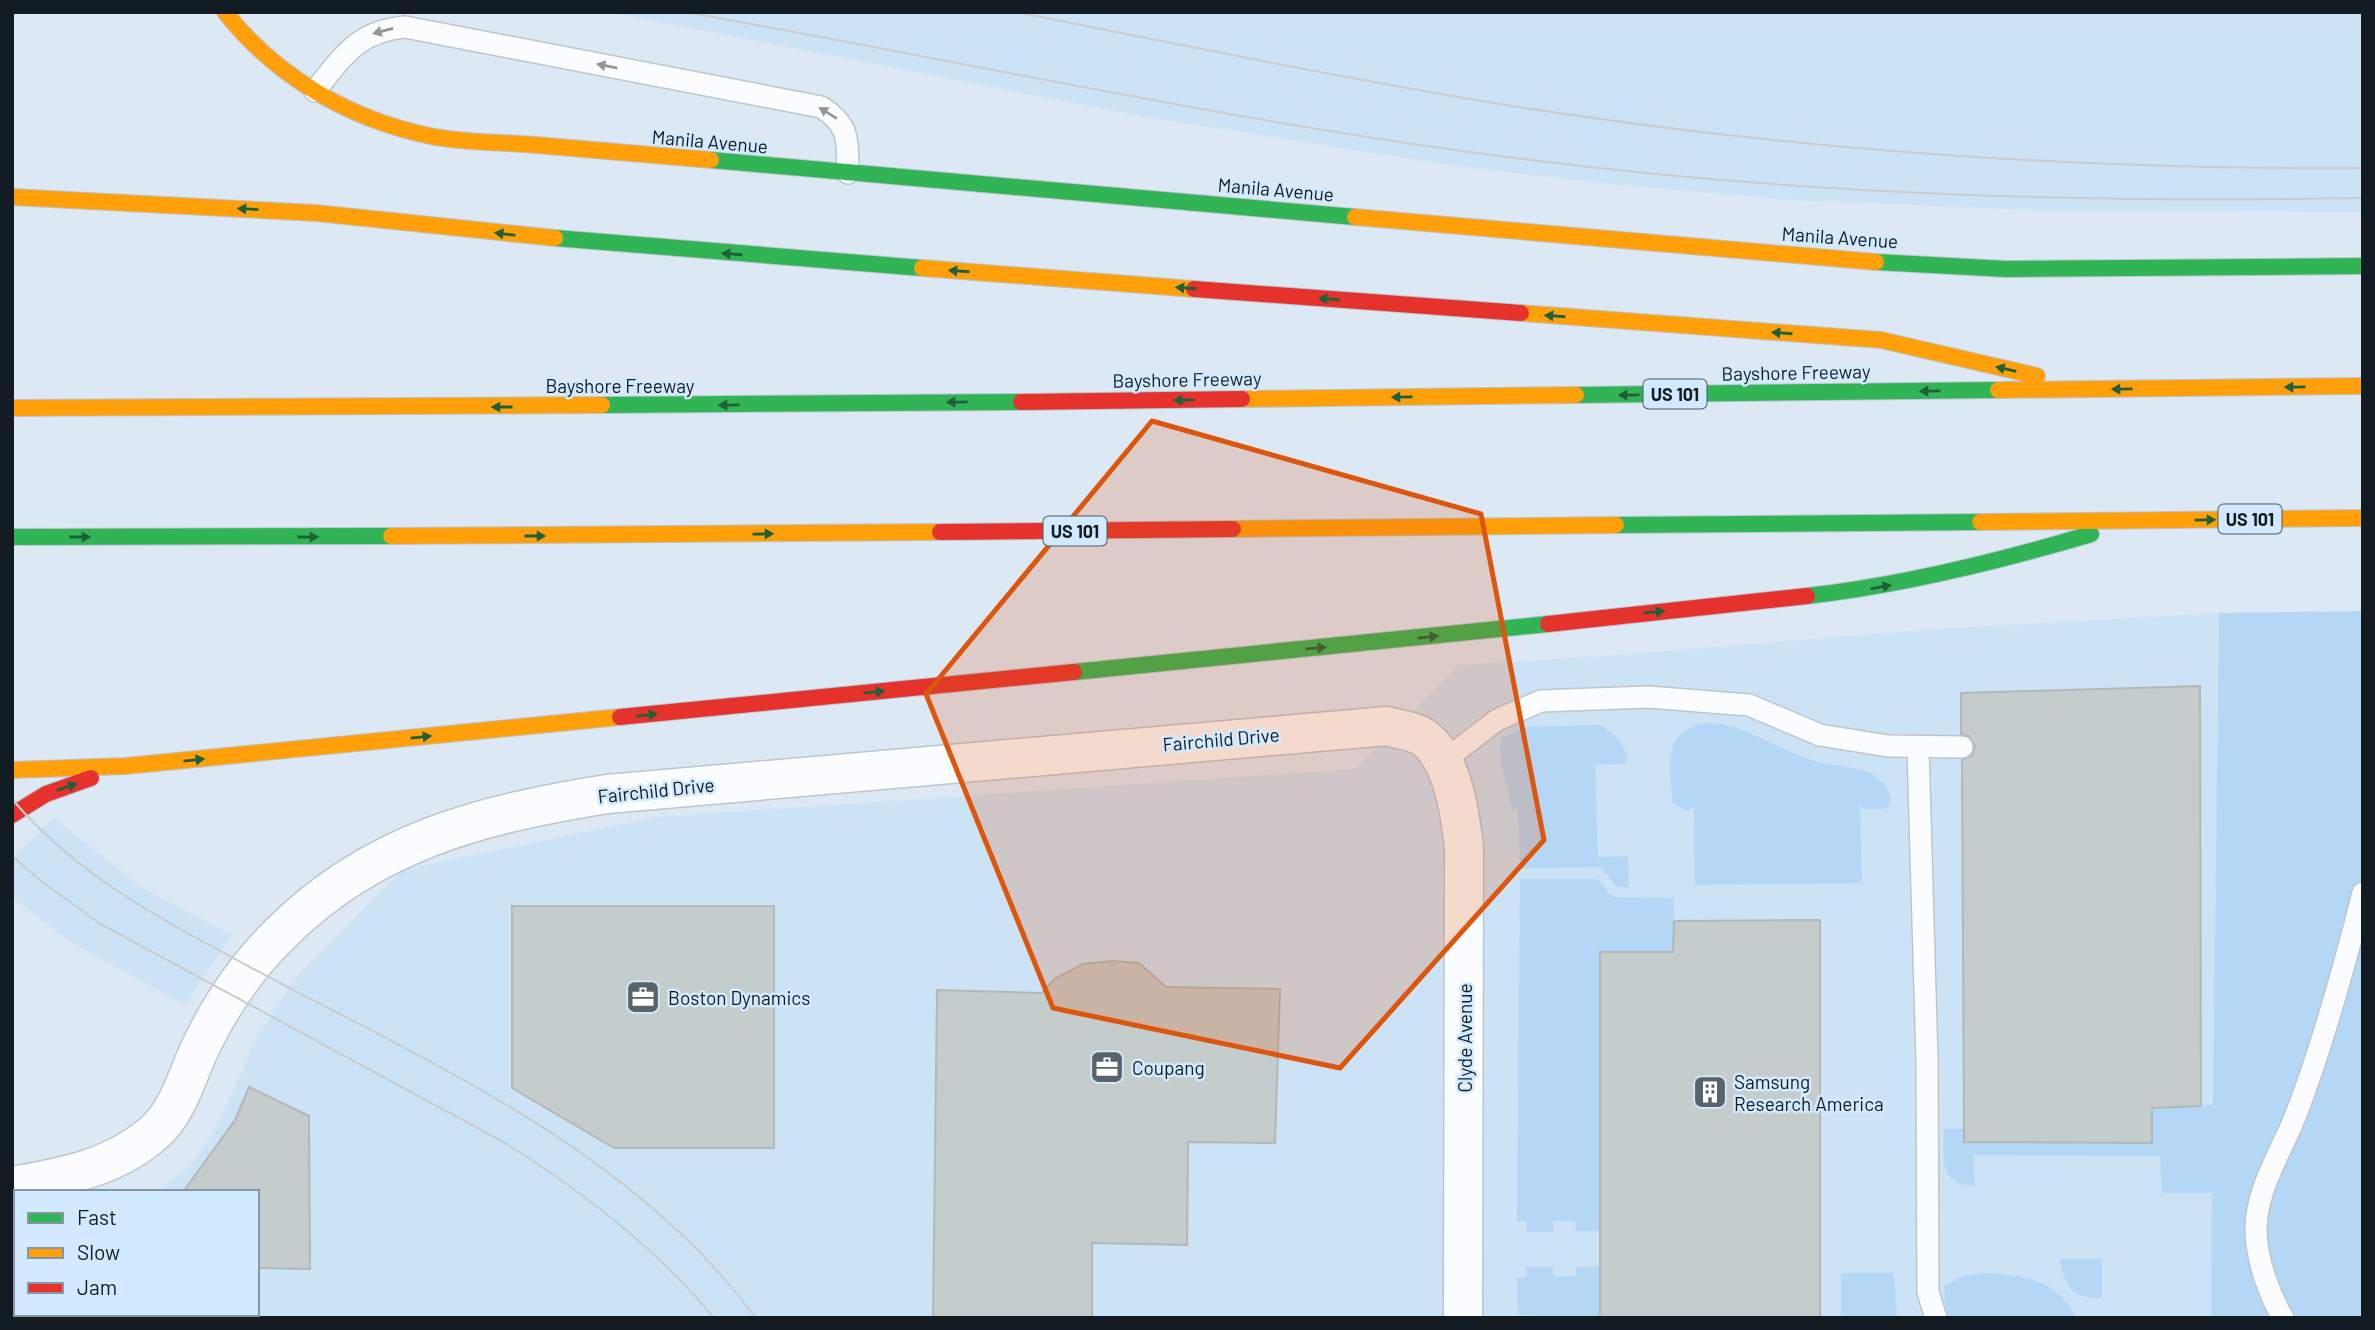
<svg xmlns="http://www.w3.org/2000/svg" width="2375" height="1330" font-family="Barlow,sans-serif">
<rect width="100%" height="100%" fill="#dce9f4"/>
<!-- built -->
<g fill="#cce3f6">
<path d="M 608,12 L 2363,12 L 2363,212 L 2032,210 L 1791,200 L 1618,185 L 1455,166 L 1146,117 Z"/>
<path d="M 2219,613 L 2222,1318 L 88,1318 L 89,1314 L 257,1314 L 257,1192 L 156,1192 L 189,1167 L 214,1132 L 259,1034 L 298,975 L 402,870 L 656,817 L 1355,769 L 1459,665 L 1617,655 L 1934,629 Z"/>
<path d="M 54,818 L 143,888 L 232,935 L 185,1005 L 69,941 L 12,897 L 12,858 Z"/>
</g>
<!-- green -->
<g fill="#b4d7f5">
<path d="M 2363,611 L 2363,1318 L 2211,1318 L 2212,1193 L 2162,1193 L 2160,1156 L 1974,1155 L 1975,1186 C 1937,1185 1944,1158 1944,1129 L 1964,1129 L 1965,1142 L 2152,1143 L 2152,1108 L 2213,1105 L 2219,613 Z"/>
<path d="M 1705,723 C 1747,723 1780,752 1821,763 C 1837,767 1858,765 1873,775 C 1885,782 1897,796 1886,809 L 1865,809 L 1860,804 L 1862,883 L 1695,885 L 1694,808 L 1686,811 L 1672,803 C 1671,766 1661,732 1705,723 Z"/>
<path d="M 1600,725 L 1618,738 L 1628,757 L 1625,764 L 1595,765 L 1598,857 L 1628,856 L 1629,887 L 1617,887 L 1600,867 L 1520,868 L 1518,809 L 1512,809 C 1509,786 1495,759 1502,738 L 1525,727 Z"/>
<path d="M 1520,879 L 1598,879 L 1612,897 L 1674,898 L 1673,952 L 1601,952 L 1600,1231 L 1576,1231 L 1575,1221 L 1553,1221 L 1553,1232 L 1527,1232 L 1526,1221 L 1517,1221 Z"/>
<path d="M 2059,1259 L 2102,1259 L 2102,1298 C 2069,1298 2067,1288 2059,1259 Z"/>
<path d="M 1600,1266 L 1600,1318 L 1518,1315 L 1517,1278 L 1527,1277 L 1526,1267 L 1553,1267 L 1554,1277 L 1576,1276 L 1576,1267 Z"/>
<path d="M 1841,1273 L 1894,1273 L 1897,1318 L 1841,1318 Z"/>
<path d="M 1985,1273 C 2023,1275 2059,1280 2076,1318 L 1946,1318 L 1944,1286 L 1963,1276 Z"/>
</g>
<!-- building -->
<g fill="#c5cccc" stroke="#b2b8b8" stroke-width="2">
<path d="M 2200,686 L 2201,1106 L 2152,1108 L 2152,1143 L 1964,1142 L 1962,760 L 1973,754 L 1975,746 L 1969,736 L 1961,734 L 1961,693 Z"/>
<path d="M 512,906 L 774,906 L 774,1148 L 614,1148 L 512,1088 Z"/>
<path d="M 1820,920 L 1820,1318 L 1600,1318 L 1600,952 L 1673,952 L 1674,921 Z"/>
<path d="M 1112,961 L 1139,963 L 1166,987 L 1280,989 L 1275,1143 L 1188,1142 L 1187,1245 L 1092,1243 L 1092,1318 L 933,1318 L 937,990 L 1042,993 L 1054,979 L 1083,964 Z"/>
<path d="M 249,1087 L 309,1116 L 310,1269 L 257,1268 L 257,1192 L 183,1192 L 235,1120 Z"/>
</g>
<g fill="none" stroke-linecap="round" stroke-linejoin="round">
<!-- lane casing -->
<g stroke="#bbc6cf" stroke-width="24">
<g id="lane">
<path d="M 315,91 C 343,56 358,31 405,27 L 821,107 C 851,126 847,141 848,173"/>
<path d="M 1918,748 L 1927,1060 L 1928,1292 L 1936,1318"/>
<path d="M 1442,762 L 1497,720 L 1541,701 L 1648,697 L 1749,705 L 1820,735 L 1888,746 L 1962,747"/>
<path d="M 2283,1318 C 2269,1294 2257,1261 2256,1232 C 2255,1190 2282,1151 2297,1112 C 2324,1041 2344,968 2363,893"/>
</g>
</g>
<!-- street casing -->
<g stroke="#bbc6cf" stroke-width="41">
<path id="street" d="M 12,1186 C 62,1177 110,1169 150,1136 C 180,1113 187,1072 204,1040 C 224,1000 249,964 281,933 C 373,841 483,814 607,794 L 1387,726 C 1397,729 1414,731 1423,737 C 1453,758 1460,814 1464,847 L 1463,1318"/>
</g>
<!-- fast casing -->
<g stroke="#bbc6cf" stroke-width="18">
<g id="fast">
<path d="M 711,160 L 1355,217"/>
<path d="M 555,238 L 922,268"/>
<path d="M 1876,262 L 2006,269 L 2363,266"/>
<path d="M 1576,395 L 1998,390"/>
<path d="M 602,405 L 1021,402"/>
<path d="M 1616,525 L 1980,522"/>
<path d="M 12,537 L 391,536"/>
<path d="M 1807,596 C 1904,585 1997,562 2091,534"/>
<path d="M 1074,672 L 1548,624"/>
</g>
</g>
<!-- slow casing -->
<g stroke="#bbc6cf" stroke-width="18">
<g id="slow">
<path d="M 225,12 C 276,77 349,119 430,136 C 464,143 501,142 536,145 C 594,150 653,155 711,160"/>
<path d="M 12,197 L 316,213 L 555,238"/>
<path d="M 1355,217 L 1876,262"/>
<path d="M 922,268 L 1194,289"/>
<path d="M 1521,313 L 1881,340 L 2037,376"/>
<path d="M 1998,390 L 2363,386"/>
<path d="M 1242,399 L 1576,395"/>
<path d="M 12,408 L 602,405"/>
<path d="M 1980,522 L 2363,518"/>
<path d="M 1233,529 L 1616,525"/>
<path d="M 391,536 L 940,532"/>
<path d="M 12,770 L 126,766 L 620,717"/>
</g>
</g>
<!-- jam casing -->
<g stroke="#bbc6cf" stroke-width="18">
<g id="jam">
<path d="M 1194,289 L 1521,313"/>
<path d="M 1021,402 L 1242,399"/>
<path d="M 940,532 L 1233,529"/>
<path d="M 1548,624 L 1807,596"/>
<path d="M 620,717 L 1074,672"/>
<path d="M 12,815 L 46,794 L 91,778"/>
</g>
</g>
<!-- lane -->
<use href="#lane" stroke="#fafcfd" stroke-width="21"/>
<!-- street -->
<use href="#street" stroke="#fafcfd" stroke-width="38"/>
<!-- fast -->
<use href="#fast" stroke="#30b455" stroke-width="16"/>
<!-- slow -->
<use href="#slow" stroke="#ff9f0a" stroke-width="16"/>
<!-- jam -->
<use href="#jam" stroke="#e5322d" stroke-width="16"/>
<!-- tram -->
<g stroke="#c8cccf" stroke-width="2">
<path d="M 685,12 C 967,62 1247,125 1531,160 C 1807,195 2085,203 2363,198"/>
<path d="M 1016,12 C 1181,45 1346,79 1512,106 C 1793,150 2079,170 2363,168"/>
<path d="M 12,799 C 76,875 162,920 248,966 C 429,1063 630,1148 756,1318"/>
<path d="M 12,856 L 41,881 L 99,923 L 507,1144 C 584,1193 655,1247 714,1318"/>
</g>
</g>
<!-- one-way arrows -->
<defs><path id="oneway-solid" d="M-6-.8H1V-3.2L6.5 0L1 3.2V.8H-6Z" transform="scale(1.75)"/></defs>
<g fill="#92979a">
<use href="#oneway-solid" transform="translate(383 31) rotate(165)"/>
<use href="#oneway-solid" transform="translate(607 66) rotate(-169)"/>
<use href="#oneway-solid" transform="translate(828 113) rotate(-148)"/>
</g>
<g fill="#206039">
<use href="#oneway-solid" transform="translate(248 209) rotate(-177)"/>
<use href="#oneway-solid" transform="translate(505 234) rotate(-173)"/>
<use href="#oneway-solid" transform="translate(732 254) rotate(-176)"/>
<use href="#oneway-solid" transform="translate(959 271) rotate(-176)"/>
<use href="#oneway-solid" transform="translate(1186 288) rotate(-176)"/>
<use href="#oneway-solid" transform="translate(1329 299) rotate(-176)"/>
<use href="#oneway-solid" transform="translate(1555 316) rotate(-176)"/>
<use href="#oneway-solid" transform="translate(1782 333) rotate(-176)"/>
<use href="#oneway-solid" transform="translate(2006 369) rotate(-167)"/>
<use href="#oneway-solid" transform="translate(2295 387) rotate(179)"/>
<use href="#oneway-solid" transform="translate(2122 389) rotate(179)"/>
<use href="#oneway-solid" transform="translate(1930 391) rotate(179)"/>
<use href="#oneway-solid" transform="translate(1629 395) rotate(179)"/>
<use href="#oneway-solid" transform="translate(1402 397) rotate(179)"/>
<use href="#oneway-solid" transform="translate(1184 400) rotate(179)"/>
<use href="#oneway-solid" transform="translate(957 402) rotate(179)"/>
<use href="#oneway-solid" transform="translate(729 405) rotate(179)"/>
<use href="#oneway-solid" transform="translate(502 407) rotate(180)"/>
<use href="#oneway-solid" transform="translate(2205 520) rotate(-1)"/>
<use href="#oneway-solid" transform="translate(763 534) rotate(-1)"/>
<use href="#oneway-solid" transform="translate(535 536)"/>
<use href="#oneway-solid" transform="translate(80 537)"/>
<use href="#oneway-solid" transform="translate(308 537)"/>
<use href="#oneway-solid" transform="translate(1881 587) rotate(-10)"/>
<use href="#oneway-solid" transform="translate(1654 612) rotate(-6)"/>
<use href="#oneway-solid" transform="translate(1428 637) rotate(-6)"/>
<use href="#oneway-solid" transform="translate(1316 648) rotate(-5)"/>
<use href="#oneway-solid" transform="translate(874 692) rotate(-6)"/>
<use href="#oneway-solid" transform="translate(647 715) rotate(-6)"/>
<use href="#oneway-solid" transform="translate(421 737) rotate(-6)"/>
<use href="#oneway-solid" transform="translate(194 760) rotate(-6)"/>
<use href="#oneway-solid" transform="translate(67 787) rotate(-19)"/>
</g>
<!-- marked area -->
<path fill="#dd560d" fill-opacity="0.2" stroke="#dd560d" stroke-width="5" stroke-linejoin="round" d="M 1152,421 L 1481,514 L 1544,840 L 1340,1068 L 1053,1008 L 926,694 Z"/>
<!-- icons -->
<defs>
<g id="office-square" transform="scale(1.75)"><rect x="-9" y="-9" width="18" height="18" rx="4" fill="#59636c" stroke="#d1eaff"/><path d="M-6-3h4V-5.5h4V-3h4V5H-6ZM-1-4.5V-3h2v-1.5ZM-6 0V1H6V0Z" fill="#fff"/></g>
<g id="building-square" transform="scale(1.75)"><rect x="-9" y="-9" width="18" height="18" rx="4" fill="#59636c" stroke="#d1eaff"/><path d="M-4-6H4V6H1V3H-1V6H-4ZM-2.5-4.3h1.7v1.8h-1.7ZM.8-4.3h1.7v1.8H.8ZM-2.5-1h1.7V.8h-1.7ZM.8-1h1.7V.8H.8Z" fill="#fff"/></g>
</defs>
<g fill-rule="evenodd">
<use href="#office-square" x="643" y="997"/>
<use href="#office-square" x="1107" y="1067"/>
<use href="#building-square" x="1710" y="1092"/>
</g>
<g text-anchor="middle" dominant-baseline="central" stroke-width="5" stroke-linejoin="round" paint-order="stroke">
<!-- shield labels -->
<g fill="#d1eaff" stroke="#4b5964" stroke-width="2">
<rect x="1643.5" y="379.5" width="63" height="29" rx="5"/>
<rect x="2218.5" y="504.5" width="63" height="29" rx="5"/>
<rect x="1043.5" y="516.5" width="63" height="29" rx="5"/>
</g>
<g font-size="18" font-weight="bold" fill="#121b22">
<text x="1675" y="394">US 101</text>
<text x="2250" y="519">US 101</text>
<text x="1075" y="531">US 101</text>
</g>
<!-- street labels -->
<g font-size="19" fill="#121b22" stroke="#d1eaff">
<text transform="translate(710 141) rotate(5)">Manila Avenue</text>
<text transform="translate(1276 189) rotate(5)">Manila Avenue</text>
<text transform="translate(1840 237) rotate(4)">Manila Avenue</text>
<text transform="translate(1796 372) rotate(-1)">Bayshore Freeway</text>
<text transform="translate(1187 379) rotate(-1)">Bayshore Freeway</text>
<text x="620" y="385">Bayshore Freeway</text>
<text transform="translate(1221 739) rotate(-5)">Fairchild Drive</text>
<text transform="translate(656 790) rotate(-6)">Fairchild Drive</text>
<text transform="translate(1464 1038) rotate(-90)">Clyde Avenue</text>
</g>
<!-- poi labels -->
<g font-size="19" fill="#121b22" stroke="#d1eaff" text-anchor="start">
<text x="668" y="997">Boston Dynamics</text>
<text x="1132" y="1067">Coupang</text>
<text x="1734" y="1081">Samsung<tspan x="1734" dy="22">Research America</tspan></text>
</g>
</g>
<!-- border -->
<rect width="2375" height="1330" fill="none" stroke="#121b22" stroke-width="28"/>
<!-- legend -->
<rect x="14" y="1190" width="245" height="126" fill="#d1eaff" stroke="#8597a7" stroke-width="2"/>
<rect x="28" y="1213" width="35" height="10" fill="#30b455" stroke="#8597a7" stroke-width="2"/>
<text x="77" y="1225" font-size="21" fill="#121b22">Fast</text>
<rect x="28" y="1248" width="35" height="10" fill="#ff9f0a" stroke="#8597a7" stroke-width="2"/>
<text x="77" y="1260" font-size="21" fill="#121b22">Slow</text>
<rect x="28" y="1283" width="35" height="10" fill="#e5322d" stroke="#8597a7" stroke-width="2"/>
<text x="77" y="1295" font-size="21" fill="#121b22">Jam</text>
</svg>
